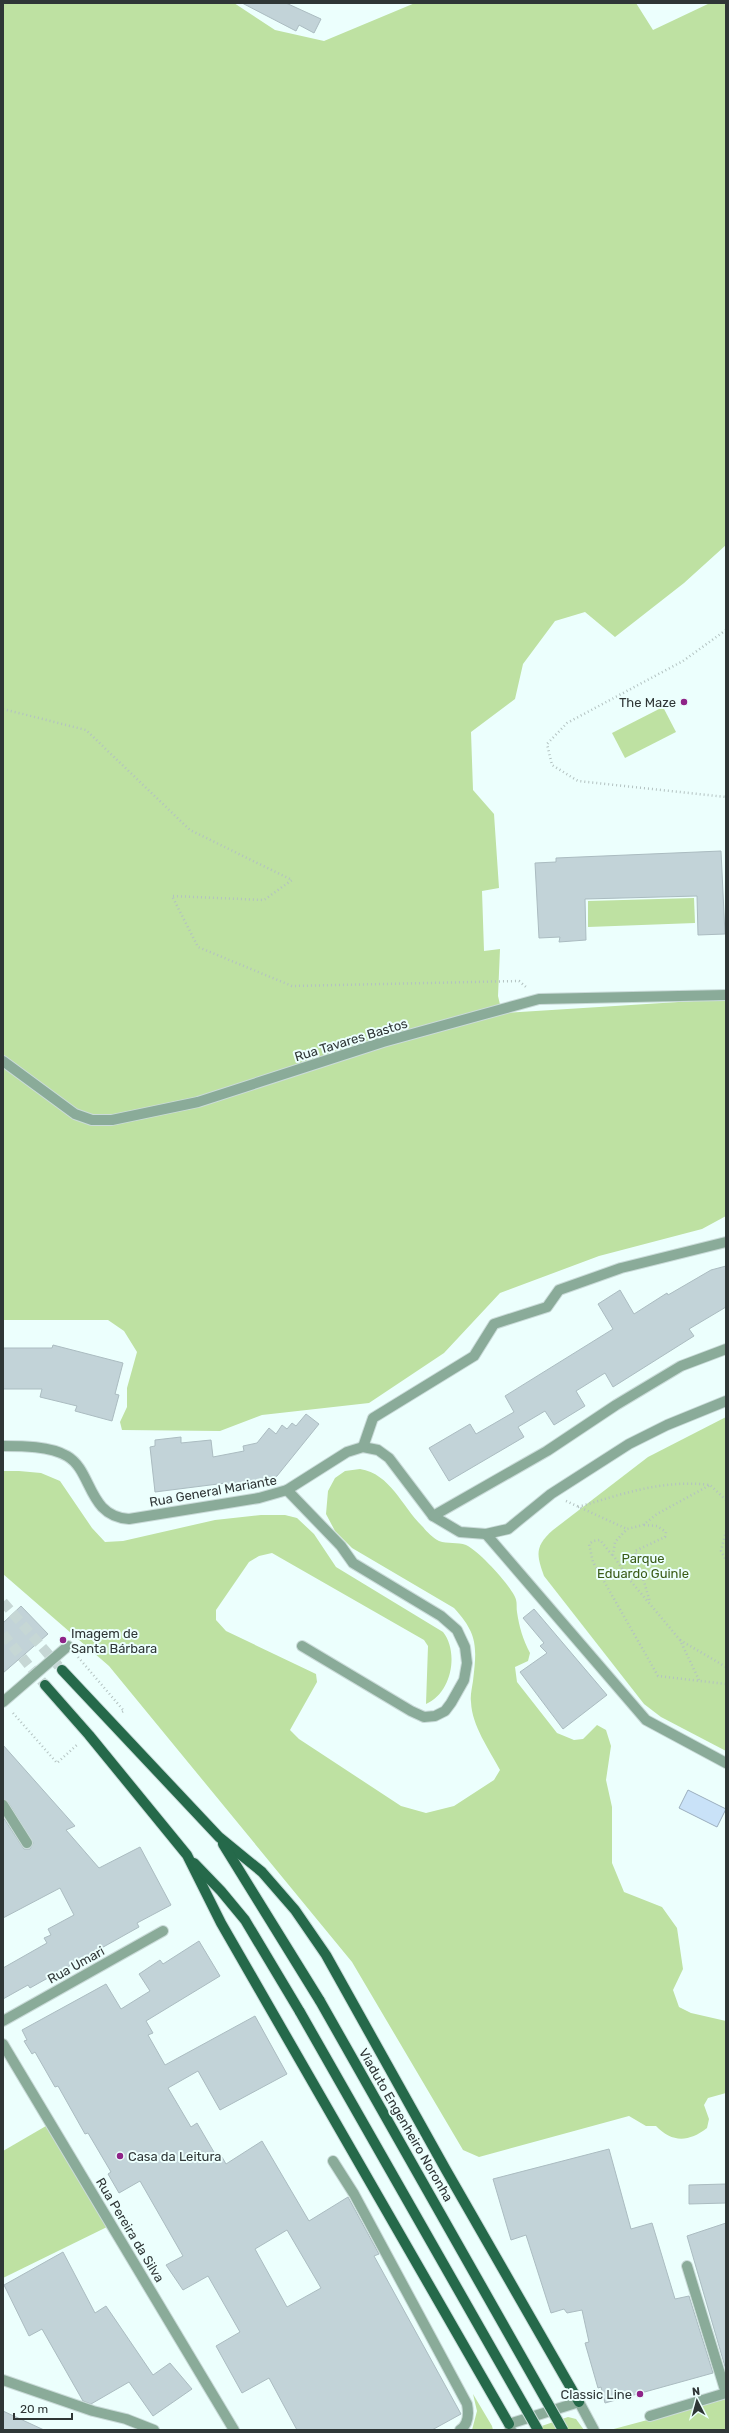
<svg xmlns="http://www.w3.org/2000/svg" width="729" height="2433" font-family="Rubik,sans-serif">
<rect width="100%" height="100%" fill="#ecfffd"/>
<!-- green -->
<g fill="#bee1a2">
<path d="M 3,3 L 234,3 L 275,30 L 324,41 L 415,3 L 636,3 L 653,30 L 710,3 L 726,3 L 726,545 L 684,583 L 615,637 L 585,612 L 555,621 L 523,664 L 515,699 L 471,732 L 473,790 L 494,814 L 499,888 L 482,891 L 484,951 L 500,949 L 498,996 L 502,1013 L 726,999 L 726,1216 L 702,1229 L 599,1256 L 500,1293 L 444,1353 L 369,1403 L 262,1415 L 220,1431 L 122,1430 L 120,1422 L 127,1407 L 127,1388 L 137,1352 L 124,1331 L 108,1320 L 3,1320 Z"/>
<path d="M 663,707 L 676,732 L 625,758 L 612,733 Z"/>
<path d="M 694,898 L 695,923 L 588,927 L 588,901 Z"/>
<path d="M 726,1417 L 726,1751 L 661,1717 L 644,1704 L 544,1576 C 536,1554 535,1546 553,1530 L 648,1457 Z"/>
<path d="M 360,1469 C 391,1474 402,1507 423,1527 C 427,1532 433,1538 439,1541 C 447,1544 458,1542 466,1545 C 480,1552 507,1582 514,1595 C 518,1602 516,1606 517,1612 C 519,1626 523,1640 530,1653 L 528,1661 L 515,1667 L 517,1682 L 557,1733 L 574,1740 L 583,1739 L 597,1725 L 606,1730 L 611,1746 L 606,1780 L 612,1807 L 612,1863 L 624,1892 L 662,1907 L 677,1928 L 683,1969 L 673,1990 L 679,2007 L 691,2013 L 726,2021 L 726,2093 L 708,2098 L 704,2105 L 709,2119 L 707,2128 C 689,2142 672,2143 656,2126 L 646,2126 L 629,2116 L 479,2157 L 463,2150 L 352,1962 L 109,1666 L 3,1574 L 3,1471 L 19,1471 L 41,1473 L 60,1481 L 92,1528 L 105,1542 L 123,1541 L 215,1520 L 261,1515 L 285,1515 L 297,1518 L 314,1534 L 336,1567 L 443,1632 C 459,1652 452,1693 426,1704 L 428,1646 L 424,1640 L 272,1553 L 259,1556 L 249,1562 L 216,1610 L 216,1620 L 226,1631 L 316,1674 L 317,1682 L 290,1730 L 299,1739 L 401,1806 L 426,1813 L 454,1806 L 494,1780 L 500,1770 C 489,1749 472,1726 471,1702 C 470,1696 472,1688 473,1681 C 477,1647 478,1634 454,1608 L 352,1548 L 335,1531 L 326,1514 L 328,1491 L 335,1478 L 345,1471 Z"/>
<path d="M 46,2126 L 107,2227 L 3,2278 L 3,2151 Z"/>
<path d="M 473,2394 L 492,2426 L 493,2430 L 472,2430 L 477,2411 Z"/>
<path d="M 726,2399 L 726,2430 L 610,2430 Z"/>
<path d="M 568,2417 L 576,2419 L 584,2430 L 530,2430 Z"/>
</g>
<!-- water -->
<path fill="#c9e2f8" stroke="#9baebe" d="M 688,1790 L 726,1809 L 717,1827 L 679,1808 Z"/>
<!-- building -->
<g fill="#c2d3d8" stroke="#abbcc1" fill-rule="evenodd">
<path d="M 242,3 L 286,3 L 321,19 L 314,33 L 299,25 L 296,31 Z"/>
<path d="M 721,851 L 725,934 L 698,935 L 697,896 L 585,899 L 586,940 L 559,942 L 560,937 L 539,938 L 535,863 L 556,862 L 556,858 Z"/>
<path d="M 726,1266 L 726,1307 L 689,1329 L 694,1336 L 613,1387 L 605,1373 L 576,1391 L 585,1406 L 554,1425 L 545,1411 L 518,1427 L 524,1437 L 449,1481 L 429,1448 L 470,1424 L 476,1434 L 514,1412 L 505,1396 L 613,1329 L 598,1304 L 620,1290 L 634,1314 L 667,1293 L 668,1295 L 711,1270 Z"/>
<path d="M 53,1345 L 123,1363 L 115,1394 L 119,1395 L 112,1421 L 75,1411 L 77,1406 L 40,1397 L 42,1389 L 3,1389 L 3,1348 L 52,1348 Z"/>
<path d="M 306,1414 L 319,1424 L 277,1476 L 269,1480 L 227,1486 L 226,1483 L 155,1492 L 150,1447 L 155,1446 L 155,1440 L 181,1437 L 181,1443 L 211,1440 L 213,1457 L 244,1451 L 243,1446 L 257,1443 L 269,1428 L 276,1434 L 282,1425 L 287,1429 L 292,1423 L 296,1426 Z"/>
<path d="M 21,1606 L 48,1634 L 3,1673 L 3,1623 Z"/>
<path d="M 534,1609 L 607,1695 L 563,1729 L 520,1672 L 547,1653 L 540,1646 L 544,1643 L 523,1618 Z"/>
<path d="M 3,1745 L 75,1826 L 66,1830 L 99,1868 L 140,1847 L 171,1905 L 137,1923 L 139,1927 L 30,1988 L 28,1985 L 3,1999 L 3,1968 L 47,1943 L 44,1938 L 51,1935 L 48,1929 L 74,1915 L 60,1888 L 3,1918 L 3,1817 L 24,1849 L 30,1849 L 33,1843 L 8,1802 L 3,1799 Z"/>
<path d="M 199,1941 L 220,1976 L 146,2021 L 153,2033 L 148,2035 L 165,2065 L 255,2016 L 287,2074 L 220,2110 L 198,2071 L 168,2088 L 191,2127 L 197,2123 L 218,2159 L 222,2157 L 226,2164 L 262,2141 L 309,2221 L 348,2197 L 379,2254 L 374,2256 L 461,2414 L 432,2430 L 297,2430 L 269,2378 L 242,2393 L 216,2346 L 240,2332 L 208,2276 L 183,2290 L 166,2265 L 183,2256 L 140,2181 L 119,2193 L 108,2174 L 111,2172 L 88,2133 L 85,2134 L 58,2086 L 55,2087 L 35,2052 L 32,2054 L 24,2041 L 27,2040 L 22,2030 L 106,1984 L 121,2009 L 150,1991 L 139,1974 L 160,1960 L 163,1964 ZM 287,2230 L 321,2288 L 287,2307 L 255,2249 Z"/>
<path d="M 609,2149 L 631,2229 L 652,2223 L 675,2299 L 689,2296 L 713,2373 L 605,2403 L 601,2387 L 598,2388 L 585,2343 L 589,2342 L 582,2310 L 567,2313 L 564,2309 L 551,2313 L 526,2235 L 511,2240 L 493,2179 Z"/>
<path d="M 726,2184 L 726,2203 L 689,2204 L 689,2185 Z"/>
<path d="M 726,2223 L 726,2370 L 687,2236 Z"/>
<path d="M 63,2252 L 95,2313 L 106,2306 L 153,2375 L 170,2363 L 192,2389 L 153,2416 L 129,2382 L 91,2404 L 83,2401 L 42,2329 L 29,2336 L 4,2285 Z"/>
<path d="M 3,2411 L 44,2430 L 3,2430 Z"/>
</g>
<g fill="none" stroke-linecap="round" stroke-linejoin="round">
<!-- major-tunnel -->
<g stroke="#c6d7d5" stroke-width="10" stroke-dasharray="10 5" stroke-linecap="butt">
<path d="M 3,1602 L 62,1670"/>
<path d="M 3,1634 L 45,1685"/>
</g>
<!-- minor casing -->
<g stroke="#cadbd9" stroke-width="12">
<g id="minor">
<path d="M 3,1061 L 75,1114 L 92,1120 L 112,1120 L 198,1102 L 383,1042 L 539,999 L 726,995"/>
<path d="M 3,1446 C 22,1446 50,1446 67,1456 C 93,1471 87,1516 129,1519 L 259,1498 L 287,1490 L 347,1452 L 363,1447 L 378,1450 L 389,1458 L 433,1516 L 460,1532 L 486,1534 L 508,1529 L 551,1494 L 629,1444 L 667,1425 L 726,1401"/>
<path d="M 363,1447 L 373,1418 L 474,1356 L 494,1324 L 547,1307 L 559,1290 L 621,1268 L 726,1242"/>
<path d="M 287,1490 L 341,1546 L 353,1563 L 441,1616 L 457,1630 L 465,1647 L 467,1663 L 464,1680 L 451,1703 L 445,1711 L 435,1716 L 424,1717 L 411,1711 L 302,1646"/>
<path d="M 433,1516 L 547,1451 L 616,1405 L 681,1366 L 726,1349"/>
<path d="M 486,1534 L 646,1720 L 726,1763"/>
<path d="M 3,1702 L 68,1646"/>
<path d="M 3,1805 L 27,1843"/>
<path d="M 3,2021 L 163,1931"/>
<path d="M 3,2044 L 234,2430"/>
<path d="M 333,2161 L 354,2194 L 467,2404 C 469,2414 469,2424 460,2430"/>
<path d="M 687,2266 L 726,2393"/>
<path d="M 3,2380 L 93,2411 L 126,2419 L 154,2430"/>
<path d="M 650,2416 L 726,2393"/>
<path d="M 511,2430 L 509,2424 L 579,2402 L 594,2430"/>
</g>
</g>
<!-- major casing -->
<g stroke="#cadbd9" stroke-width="12">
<g id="major">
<path d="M 62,1670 L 219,1837 L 262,1872 L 295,1910 L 326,1955 L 446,2170 L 579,2402"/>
<path d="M 45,1685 L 89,1735 L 187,1855 L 221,1923 L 509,2424"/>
<path d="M 223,1844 L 320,2001"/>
<path d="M 194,1863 L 221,1891 L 245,1920 L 300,2012"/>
</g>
</g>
<!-- path -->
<g stroke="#b3c2c1" stroke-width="2.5" stroke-dasharray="1 3" stroke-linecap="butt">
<path d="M 726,630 L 683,661 L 567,723 L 547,744 L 552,765 L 578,781 L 726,797"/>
<path d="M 3,709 L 86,730 L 190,830 L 292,880 L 264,900 L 172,896 L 198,947 L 292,986 L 519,981 L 526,987"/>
<path d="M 566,1501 L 627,1529"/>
<path d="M 578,1507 C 622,1494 664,1479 710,1485 L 726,1500"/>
<path d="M 644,1525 L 657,1526 L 666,1532 L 665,1537 L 635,1551 L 650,1602"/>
<path d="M 726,1531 L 721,1551 L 726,1560"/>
<path d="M 612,1555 L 600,1540 L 593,1541 L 589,1544 L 593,1562 L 658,1676 L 726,1684"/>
<path d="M 680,1640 L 726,1667"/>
<path d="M 78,1657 L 124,1711 L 122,1712"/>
<path d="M 699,1680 L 680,1640 L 629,1579 L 613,1555 L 615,1542 L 627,1529 L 643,1525 L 657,1514 L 710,1485"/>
<path d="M 13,1713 L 57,1763 L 78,1744"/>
</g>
<!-- minor -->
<use href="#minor" stroke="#8aab99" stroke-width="10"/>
<!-- major -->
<use href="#major" stroke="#25694a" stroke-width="10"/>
<!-- major-bridge casing -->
<g stroke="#cadbd9" stroke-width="12" stroke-linecap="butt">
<g id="major-bridge">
<path d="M 320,2001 L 563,2430"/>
<path d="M 300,2012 L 538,2430"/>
</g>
</g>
<!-- major-bridge -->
<use href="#major-bridge" stroke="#25694a" stroke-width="10"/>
</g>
<!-- markers -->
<g fill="#8f2488" stroke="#ecfffd" stroke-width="1.5">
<circle cx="684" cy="702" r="4"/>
<circle cx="63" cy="1640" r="4"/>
<circle cx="120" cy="2156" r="4"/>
<circle cx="640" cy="2394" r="4"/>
</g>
<g text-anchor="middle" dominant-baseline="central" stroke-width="4" stroke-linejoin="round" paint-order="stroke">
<!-- poi labels -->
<g font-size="13" fill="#2f3636" stroke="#ecfffd" text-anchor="end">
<text x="676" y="702">The Maze</text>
<text x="71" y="1633" text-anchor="start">Imagem de<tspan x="71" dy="15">Santa Bárbara</tspan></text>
<text x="128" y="2156" text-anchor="start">Casa da Leitura</text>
<text x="632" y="2394">Classic Line</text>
</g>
<!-- street labels -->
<g font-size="13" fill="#2f3636" stroke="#ecfffd">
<text transform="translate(351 1040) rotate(-17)">Rua Tavares Bastos</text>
<text transform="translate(213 1491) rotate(-10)">Rua General Mariante</text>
<text transform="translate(76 1965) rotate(-29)">Rua Umari</text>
<text transform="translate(406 2125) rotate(60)">Viaduto Engenheiro Noronha</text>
<text transform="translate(130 2230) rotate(59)">Rua Pereira da Silva</text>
</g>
<!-- park labels -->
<g font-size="13" fill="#3a5c17" stroke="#ecfffd">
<text x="643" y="1558">Parque<tspan x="643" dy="15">Eduardo Guinle</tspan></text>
</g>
</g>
<!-- border -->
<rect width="729" height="2433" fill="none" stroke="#2f3636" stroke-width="8"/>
<!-- north arrow -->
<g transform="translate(697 2401) rotate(354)" stroke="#ecfffd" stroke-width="3" paint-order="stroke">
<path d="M0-3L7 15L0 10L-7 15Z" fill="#2f3636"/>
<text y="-6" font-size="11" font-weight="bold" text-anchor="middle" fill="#2f3636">N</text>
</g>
<!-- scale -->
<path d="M14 2413v6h58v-6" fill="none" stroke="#2f3636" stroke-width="2"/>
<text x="20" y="2413" font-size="12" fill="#2f3636" stroke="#ecfffd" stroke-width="3" paint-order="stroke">20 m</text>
</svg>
